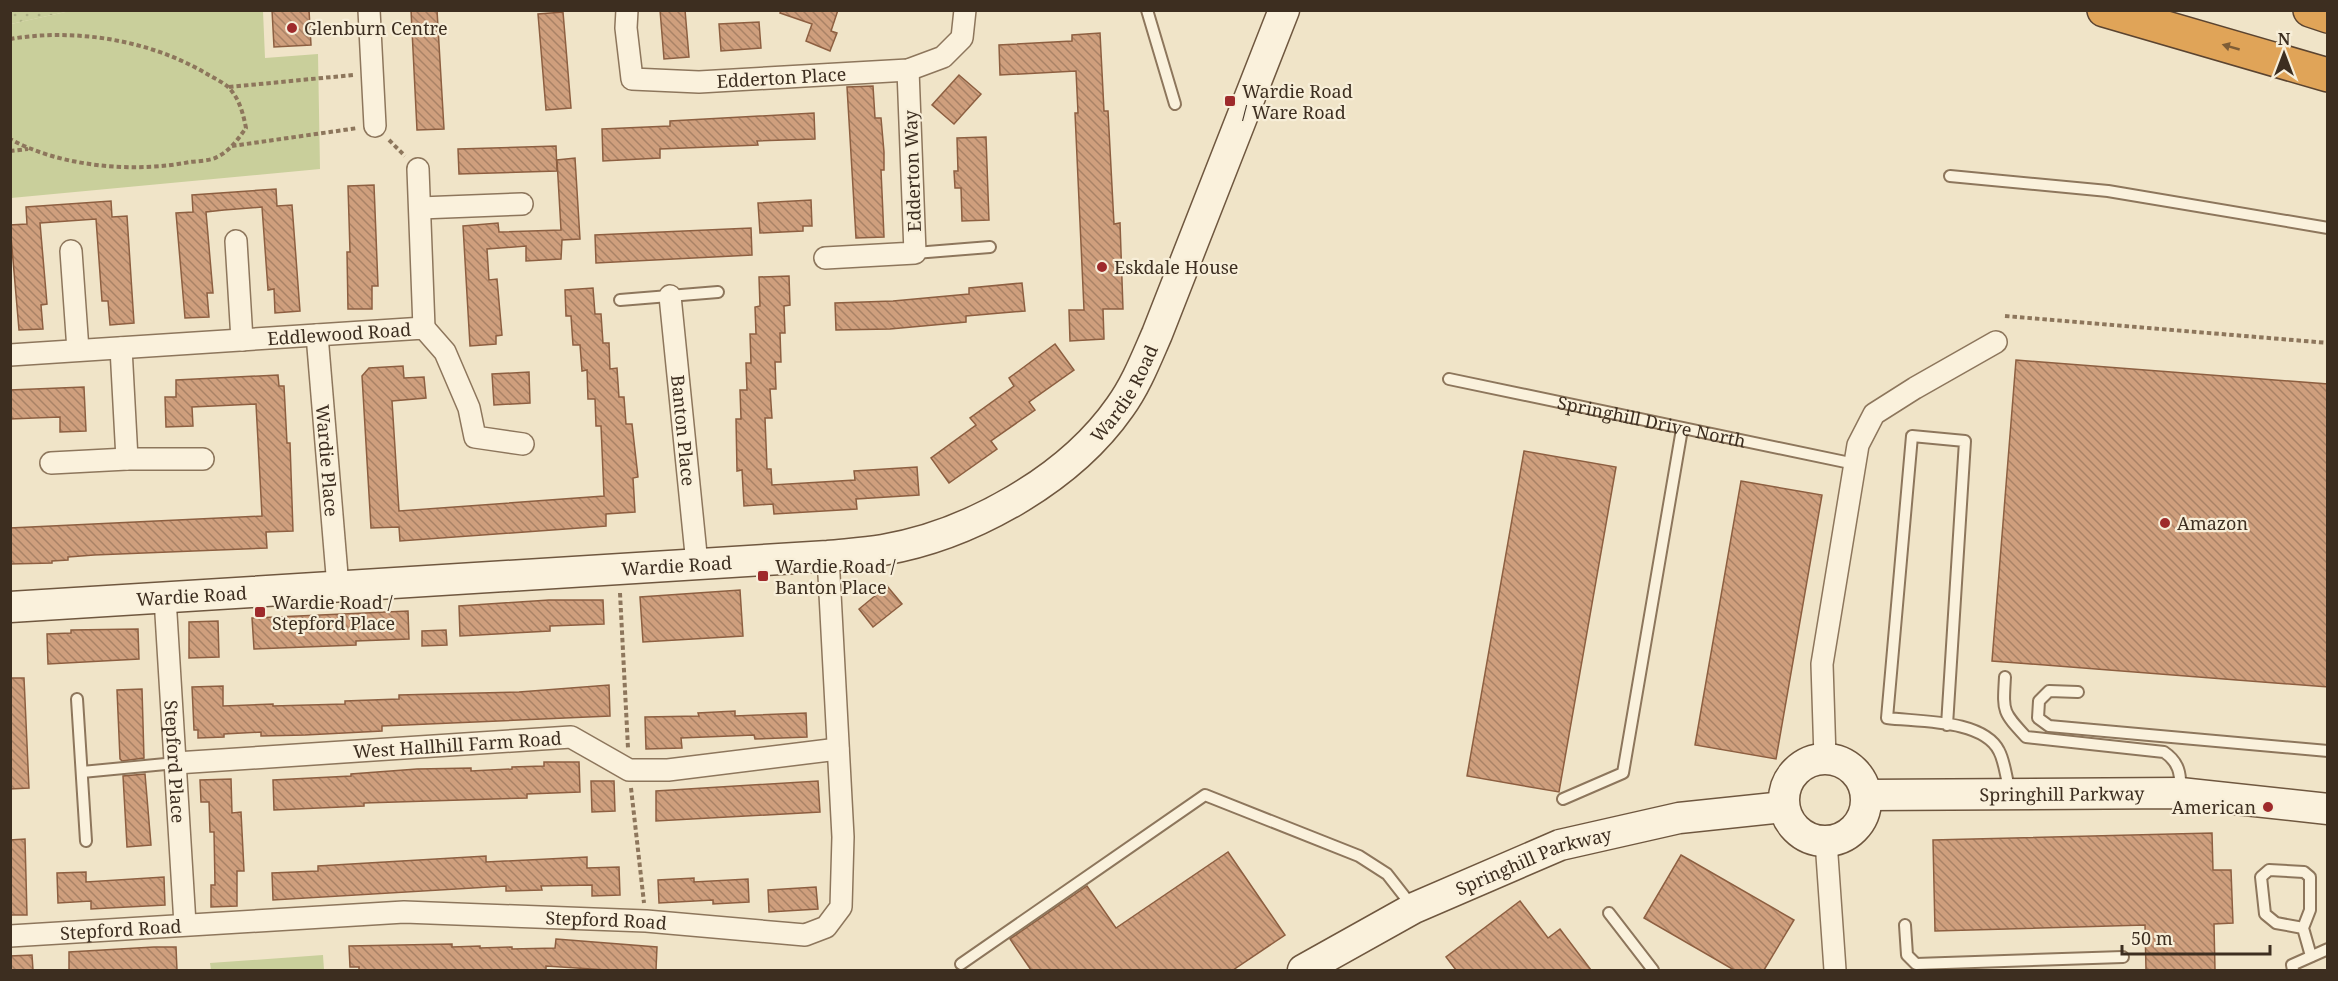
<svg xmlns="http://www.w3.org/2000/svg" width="2338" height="981" font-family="'Noto Serif',serif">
<defs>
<pattern id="grass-dots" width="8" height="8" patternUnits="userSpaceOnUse" patternTransform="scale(1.5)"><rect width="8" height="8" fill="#c9cf9b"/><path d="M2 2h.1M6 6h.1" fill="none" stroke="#aeb285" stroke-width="1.8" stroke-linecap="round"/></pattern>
<pattern id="building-back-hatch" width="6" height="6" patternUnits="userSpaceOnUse" patternTransform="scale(1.5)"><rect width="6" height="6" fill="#cf9f7d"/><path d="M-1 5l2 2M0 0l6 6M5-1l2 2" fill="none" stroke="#a98266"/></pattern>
</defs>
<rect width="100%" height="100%" fill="#f0e4c8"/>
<!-- grass -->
<path fill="url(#grass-dots)" d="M 11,10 L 70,11 L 11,24 Z"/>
<!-- park -->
<g fill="#c9cf9b">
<path d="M 70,11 L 263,11 L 265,58 L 318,54 L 320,169 L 11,198 L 11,24 Z"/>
<path d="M 323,955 L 324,970 L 211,970 L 210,963 Z"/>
</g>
<!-- building -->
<g fill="url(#building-back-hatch)" stroke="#8d5f41" stroke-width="1.5">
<path d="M 272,10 L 309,10 L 311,45 L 274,47 Z"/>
<path d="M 411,10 L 437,10 L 444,129 L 417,130 Z"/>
<path d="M 660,10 L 685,10 L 689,57 L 664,59 Z"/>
<path d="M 781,10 L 838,10 L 831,31 L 837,33 L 830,51 L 806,41 L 812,24 L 780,13 Z"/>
<path d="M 563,12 L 571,108 L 546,110 L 538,14 Z"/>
<path d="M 759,22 L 761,48 L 721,51 L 719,24 Z"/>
<path d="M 1100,33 L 1104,111 L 1108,111 L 1114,224 L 1120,223 L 1123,309 L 1103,309 L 1104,339 L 1070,341 L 1069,310 L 1084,310 L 1075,113 L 1078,113 L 1076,71 L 1000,75 L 999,45 L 1072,41 L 1072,35 Z"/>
<path d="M 959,75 L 981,94 L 954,124 L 932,105 Z"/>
<path d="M 873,86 L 875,118 L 881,118 L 884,152 L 884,170 L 881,170 L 884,237 L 856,238 L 847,87 Z"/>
<path d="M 814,113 L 815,139 L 757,141 L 758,145 L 660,149 L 660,158 L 603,161 L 602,129 L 670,126 L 670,121 Z"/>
<path d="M 986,137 L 989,220 L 962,221 L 961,188 L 955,188 L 954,171 L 958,171 L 957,138 Z"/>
<path d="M 556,146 L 557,171 L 459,174 L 458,149 Z"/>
<path d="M 575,158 L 580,239 L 562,240 L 561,259 L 526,261 L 526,246 L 487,249 L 489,280 L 497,279 L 502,335 L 496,336 L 496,344 L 470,346 L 463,226 L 498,223 L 499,232 L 561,230 L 557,160 Z"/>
<path d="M 374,185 L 378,286 L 372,286 L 372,309 L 348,309 L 347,252 L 350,252 L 348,186 Z"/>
<path d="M 276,189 L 277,206 L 292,205 L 300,311 L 275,313 L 274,289 L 268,290 L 262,207 L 224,210 L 206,212 L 213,293 L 207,293 L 209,317 L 185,318 L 176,213 L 193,212 L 192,195 Z"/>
<path d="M 811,200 L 812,226 L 803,226 L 803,231 L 760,233 L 758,203 Z"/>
<path d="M 111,201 L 112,217 L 127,216 L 134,323 L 110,325 L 108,301 L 102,301 L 96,219 L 40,223 L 47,304 L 41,305 L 43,329 L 19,330 L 10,225 L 27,224 L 26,207 Z"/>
<path d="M 751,228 L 752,255 L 596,263 L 595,235 Z"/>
<path d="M 789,276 L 790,305 L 784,306 L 785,333 L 780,333 L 781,362 L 775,362 L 776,389 L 770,389 L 772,418 L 765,418 L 767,469 L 771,469 L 772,485 L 855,480 L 854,471 L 917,467 L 919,495 L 856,499 L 857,509 L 774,514 L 773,504 L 744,506 L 742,470 L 737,471 L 736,419 L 741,419 L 740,390 L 747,390 L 746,363 L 751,363 L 750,334 L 756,334 L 755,307 L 760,306 L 759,277 Z"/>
<path d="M 1022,283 L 1025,311 L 966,316 L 966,322 L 890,329 L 836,330 L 835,303 L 893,301 L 969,294 L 969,288 Z"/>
<path d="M 593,288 L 595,314 L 601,314 L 603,343 L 609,343 L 610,369 L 617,368 L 619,397 L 624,397 L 626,424 L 632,424 L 638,477 L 633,478 L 635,512 L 606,514 L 606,526 L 400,541 L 399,527 L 371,528 L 362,376 L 369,368 L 403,366 L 404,378 L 424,377 L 426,398 L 392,401 L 399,511 L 604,496 L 601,426 L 596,426 L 595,399 L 588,399 L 587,370 L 582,371 L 580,345 L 573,345 L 571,316 L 566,316 L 565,290 Z"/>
<path d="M 1055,344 L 1074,370 L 1029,402 L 1035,410 L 991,441 L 997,449 L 949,483 L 931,458 L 976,425 L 970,418 L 1014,386 L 1009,378 Z"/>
<path d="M 2016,360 L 2328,384 L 2328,687 L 1992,661 Z"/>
<path d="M 529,372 L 530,403 L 494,405 L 492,374 Z"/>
<path d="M 278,375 L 279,386 L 284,386 L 287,443 L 290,443 L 293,531 L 266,532 L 267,548 L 94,555 L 68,557 L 68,560 L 52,561 L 52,563 L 10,564 L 10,528 L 262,516 L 256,404 L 192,407 L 193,426 L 166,427 L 165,397 L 176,397 L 176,380 Z"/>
<path d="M 84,387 L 86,431 L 60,432 L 60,417 L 10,419 L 10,390 Z"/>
<path d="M 1524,451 L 1616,467 L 1559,792 L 1467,776 Z"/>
<path d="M 1741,481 L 1822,495 L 1776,759 L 1695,745 Z"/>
<path d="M 887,586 L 902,604 L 873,627 L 859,609 Z"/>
<path d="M 740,590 L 743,636 L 643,642 L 640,597 Z"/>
<path d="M 549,600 L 603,600 L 604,624 L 550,626 L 550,631 L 460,636 L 459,606 Z"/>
<path d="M 408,611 L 409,639 L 356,641 L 356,645 L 254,649 L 252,618 Z"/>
<path d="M 218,621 L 219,657 L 189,658 L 189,622 Z"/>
<path d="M 138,629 L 139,659 L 48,664 L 47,634 L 71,633 L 71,630 Z"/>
<path d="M 446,630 L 447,645 L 422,646 L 422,631 Z"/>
<path d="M 10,678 L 24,678 L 29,788 L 10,789 Z"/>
<path d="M 609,685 L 610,716 L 382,726 L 382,731 L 305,735 L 261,736 L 261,732 L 224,734 L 224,737 L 198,738 L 198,730 L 194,730 L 192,687 L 223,686 L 223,706 L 273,704 L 273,706 L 345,704 L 345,701 L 399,699 L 399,695 L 519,692 Z"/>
<path d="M 142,689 L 144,758 L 122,761 L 120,759 L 117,690 Z"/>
<path d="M 735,711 L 735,716 L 806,713 L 807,737 L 755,739 L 754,735 L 681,738 L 682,748 L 646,749 L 645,717 L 699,716 L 698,713 Z"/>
<path d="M 544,762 L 579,762 L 580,792 L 527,794 L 527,798 L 364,803 L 364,806 L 274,810 L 273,780 L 351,776 L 351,774 L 417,769 L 471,768 L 471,771 L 512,769 L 512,767 L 544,766 Z"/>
<path d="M 145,774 L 151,845 L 127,847 L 123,776 Z"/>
<path d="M 231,779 L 232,813 L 241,812 L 244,871 L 237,871 L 237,906 L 211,907 L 211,885 L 215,885 L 214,832 L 210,832 L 209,802 L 201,802 L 200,780 Z"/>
<path d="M 591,781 L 614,781 L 615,811 L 592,812 Z"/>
<path d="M 818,781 L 820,812 L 656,821 L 656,791 Z"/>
<path d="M 2212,833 L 2213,870 L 2231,870 L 2233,923 L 2214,924 L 2215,970 L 2146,970 L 2145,925 L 1935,931 L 1933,840 Z"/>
<path d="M 25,839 L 27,915 L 10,915 L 10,840 Z"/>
<path d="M 1228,852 L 1285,935 L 1233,970 L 1031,970 L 1010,939 L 1087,886 L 1116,928 Z"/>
<path d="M 1681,855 L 1794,920 L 1764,970 L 1734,970 L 1644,918 Z"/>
<path d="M 486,856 L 486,862 L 587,857 L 587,868 L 619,867 L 620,895 L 592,896 L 592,885 L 541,886 L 542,890 L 506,891 L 506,886 L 273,900 L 272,873 L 318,871 L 318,866 Z"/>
<path d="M 86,872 L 86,882 L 164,877 L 165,905 L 91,909 L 91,901 L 58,903 L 57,873 Z"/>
<path d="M 694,878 L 694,882 L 748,879 L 749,902 L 713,904 L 713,900 L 659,903 L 658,880 Z"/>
<path d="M 816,887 L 818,909 L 769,912 L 768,890 Z"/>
<path d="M 1520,901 L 1548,938 L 1560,929 L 1591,970 L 1456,970 L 1446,957 Z"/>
<path d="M 556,939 L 657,947 L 656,970 L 607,970 L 546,966 L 546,970 L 359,970 L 359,967 L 350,967 L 349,946 L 452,944 L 452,947 L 480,946 L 480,948 L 512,947 L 512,949 L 555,948 Z"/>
<path d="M 154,947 L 176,947 L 177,970 L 69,970 L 69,952 Z"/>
<path d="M 32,955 L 33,970 L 10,970 L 10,956 Z"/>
</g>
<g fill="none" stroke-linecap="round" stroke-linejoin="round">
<!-- lane casing -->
<g stroke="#8d765c" stroke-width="14">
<g id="lane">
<path d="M 1147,10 L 1175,104"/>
<path d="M 1950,176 L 2108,191 L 2328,228"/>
<path d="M 915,253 L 990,247"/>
<path d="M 620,300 L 718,292"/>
<path id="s1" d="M 1449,379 L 1855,464"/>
<path d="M 2005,677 C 2003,712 2002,711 2026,737 L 2164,752 C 2179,762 2181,774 2180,790"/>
<path d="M 2078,692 L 2049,691 L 2039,701 L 2038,718 L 2049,726 L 2328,751"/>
<path d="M 77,699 L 86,841"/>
<path d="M 1947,725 L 1965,441 L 1912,436 L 1887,718 C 1918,722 1983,719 1999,751 C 2005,762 2006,779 2010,791"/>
<path d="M 82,772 L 176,763"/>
<path d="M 1563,799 L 1623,773 L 1682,429"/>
<path d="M 1609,913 L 1653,970"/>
<path d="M 1905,925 L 1907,955 L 1916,964 L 2123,957"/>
<path d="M 2303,928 L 2276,923 L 2265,914 L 2261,877 L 2269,870 L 2304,872 L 2310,877 L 2310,910 L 2303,928 L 2311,956"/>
<path d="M 961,964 L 1205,795 L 1359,856 L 1387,874 L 1412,906"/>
<path d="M 2293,970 L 2292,965 L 2328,949"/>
</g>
</g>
<!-- street casing -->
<g stroke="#8d765c" stroke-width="24">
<g id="street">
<path d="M 369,10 L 375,126"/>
<path id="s2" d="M 627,10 L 626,28 L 632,79 L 699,82 L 908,70 L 943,57 L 962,38 L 965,10"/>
<path d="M 418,169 L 424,328"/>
<path d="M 420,208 L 522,204"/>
<path d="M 236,241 L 242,340"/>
<path d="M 71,251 L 78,350"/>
<path d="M 825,258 L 915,253 L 908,70"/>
<path id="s3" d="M 670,296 L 697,564"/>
<path id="s4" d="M 317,335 L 338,587"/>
<path d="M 121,348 L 127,459"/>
<path id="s5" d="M 10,355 L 424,328 L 445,352 L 469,408 L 475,437 L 523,444"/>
<path d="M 51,463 L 127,459 L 203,459"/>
<path id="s6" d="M 165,598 L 185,924"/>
<path d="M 1825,758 L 1822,664 L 1858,445 L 1874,414 L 1915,388 L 1996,342"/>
<path id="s7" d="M 176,763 L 571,737 L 629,770 L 668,770 L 838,749"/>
<path d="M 1826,841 L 1835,970"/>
<path id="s8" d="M 10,936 L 404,912 L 646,921 L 805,935 L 826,927 L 841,907 L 843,837 L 828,556"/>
</g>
</g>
<!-- secondary casing -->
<g stroke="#6f573f" stroke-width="33">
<g id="secondary">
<path id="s9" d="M 10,607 L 828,556 C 847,554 865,553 883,550 C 970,535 1069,480 1120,407 C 1136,385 1146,359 1157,334 L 1284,10"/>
<circle cx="1825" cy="800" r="41"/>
<path id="s10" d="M 1867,795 L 2180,793 L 2328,809"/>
<path id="s11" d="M 1303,970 L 1414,908 L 1560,845 L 1679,818 L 1784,807"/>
</g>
</g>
<!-- highway casing -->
<g stroke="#5b4430" stroke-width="36">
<g id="highway">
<path d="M 2104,10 L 2328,75"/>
<path d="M 2310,10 L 2328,16"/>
</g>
</g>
<!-- path -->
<g stroke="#8d765c" stroke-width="4" stroke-dasharray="4.5 3" stroke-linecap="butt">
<path d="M 10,39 C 76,28 150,40 207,74 C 214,78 222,82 227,86 C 239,97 243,113 246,128 C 238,139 230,151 217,157 C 210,161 198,161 190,162 C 134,173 61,167 10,139"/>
<path d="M 229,87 L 353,75"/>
<path d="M 389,140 L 405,156"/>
<path d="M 232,146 L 358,128"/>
<path d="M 10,151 L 28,149"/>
<path d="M 2005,316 L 2328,343"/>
<path d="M 620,593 L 628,748"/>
<path d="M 631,788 L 644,903"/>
</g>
<!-- lane -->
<use href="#lane" stroke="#faf1dc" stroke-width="10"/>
<!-- street -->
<use href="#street" stroke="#faf1dc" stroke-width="21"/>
<!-- secondary -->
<use href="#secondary" stroke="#faf1dc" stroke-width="30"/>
<!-- highway -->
<use href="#highway" stroke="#e0a458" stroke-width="33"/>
</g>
<!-- one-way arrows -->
<defs><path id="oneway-solid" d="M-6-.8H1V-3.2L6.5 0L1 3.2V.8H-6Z" transform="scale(1.5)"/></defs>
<use fill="#7e5d36" href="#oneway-solid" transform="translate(2231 47) rotate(-164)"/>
<!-- markers -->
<g fill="#9e2a2b" stroke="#f7eed8" stroke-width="2">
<circle cx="292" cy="28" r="6"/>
<rect x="1224" y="95" width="12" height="12" rx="3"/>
<circle cx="1102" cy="267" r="6"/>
<circle cx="2165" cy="523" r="6"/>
<rect x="757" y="570" width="12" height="12" rx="3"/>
<rect x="254" y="606" width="12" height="12" rx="3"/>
<circle cx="2268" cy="807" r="6"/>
</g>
<g text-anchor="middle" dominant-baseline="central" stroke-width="4.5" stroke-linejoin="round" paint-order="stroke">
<!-- poi labels -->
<g font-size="18" fill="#3d2e20" stroke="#f7eed8" text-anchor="start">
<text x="304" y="28">Glenburn Centre</text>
<text x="1242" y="91">Wardie Road<tspan x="1242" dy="21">/ Ware Road</tspan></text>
<text x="1114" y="267">Eskdale House</text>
<text x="2177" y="523">Amazon</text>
<text x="775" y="566">Wardie Road /<tspan x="775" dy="21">Banton Place</tspan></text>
<text x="272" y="602">Wardie Road /<tspan x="272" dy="21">Stepford Place</tspan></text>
<text x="2256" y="807" text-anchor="end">American</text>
</g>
<!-- street labels -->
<g font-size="18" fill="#3d2e20" stroke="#f7eed8">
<text stroke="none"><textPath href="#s2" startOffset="219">Edderton Place</textPath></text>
<text transform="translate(912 171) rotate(-92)">Edderton Way</text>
<text stroke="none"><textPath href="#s5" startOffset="330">Eddlewood Road</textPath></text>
<text stroke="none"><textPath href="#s9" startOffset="1172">Wardie Road</textPath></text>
<text stroke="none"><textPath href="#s1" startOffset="207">Springhill Drive North</textPath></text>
<text stroke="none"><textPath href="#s3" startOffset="135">Banton Place</textPath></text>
<text stroke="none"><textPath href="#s4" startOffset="126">Wardie Place</textPath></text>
<text stroke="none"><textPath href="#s9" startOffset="668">Wardie Road</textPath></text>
<text stroke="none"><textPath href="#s9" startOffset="182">Wardie Road</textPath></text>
<text stroke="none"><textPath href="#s7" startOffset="282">West Hallhill Farm Road</textPath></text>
<text stroke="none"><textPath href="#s6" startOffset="164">Stepford Place</textPath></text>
<text stroke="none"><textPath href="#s10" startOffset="195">Springhill Parkway</textPath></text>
<text stroke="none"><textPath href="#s11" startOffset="256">Springhill Parkway</textPath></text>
<text stroke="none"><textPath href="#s8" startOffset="597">Stepford Road</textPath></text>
<text stroke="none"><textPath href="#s8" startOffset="111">Stepford Road</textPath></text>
</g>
</g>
<!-- border -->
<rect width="2338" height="981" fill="none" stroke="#3d2e20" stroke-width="24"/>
<!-- north arrow -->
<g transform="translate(2284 54)" stroke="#f7eed8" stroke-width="4.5" paint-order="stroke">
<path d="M0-4.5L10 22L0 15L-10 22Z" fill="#3d2e20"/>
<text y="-9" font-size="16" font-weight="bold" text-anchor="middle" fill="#3d2e20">N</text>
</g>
<!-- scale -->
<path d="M2122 945v9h148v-9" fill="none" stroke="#3d2e20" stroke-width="3"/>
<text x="2131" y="945" font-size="18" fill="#3d2e20" stroke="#f7eed8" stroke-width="4.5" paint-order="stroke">50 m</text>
</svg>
